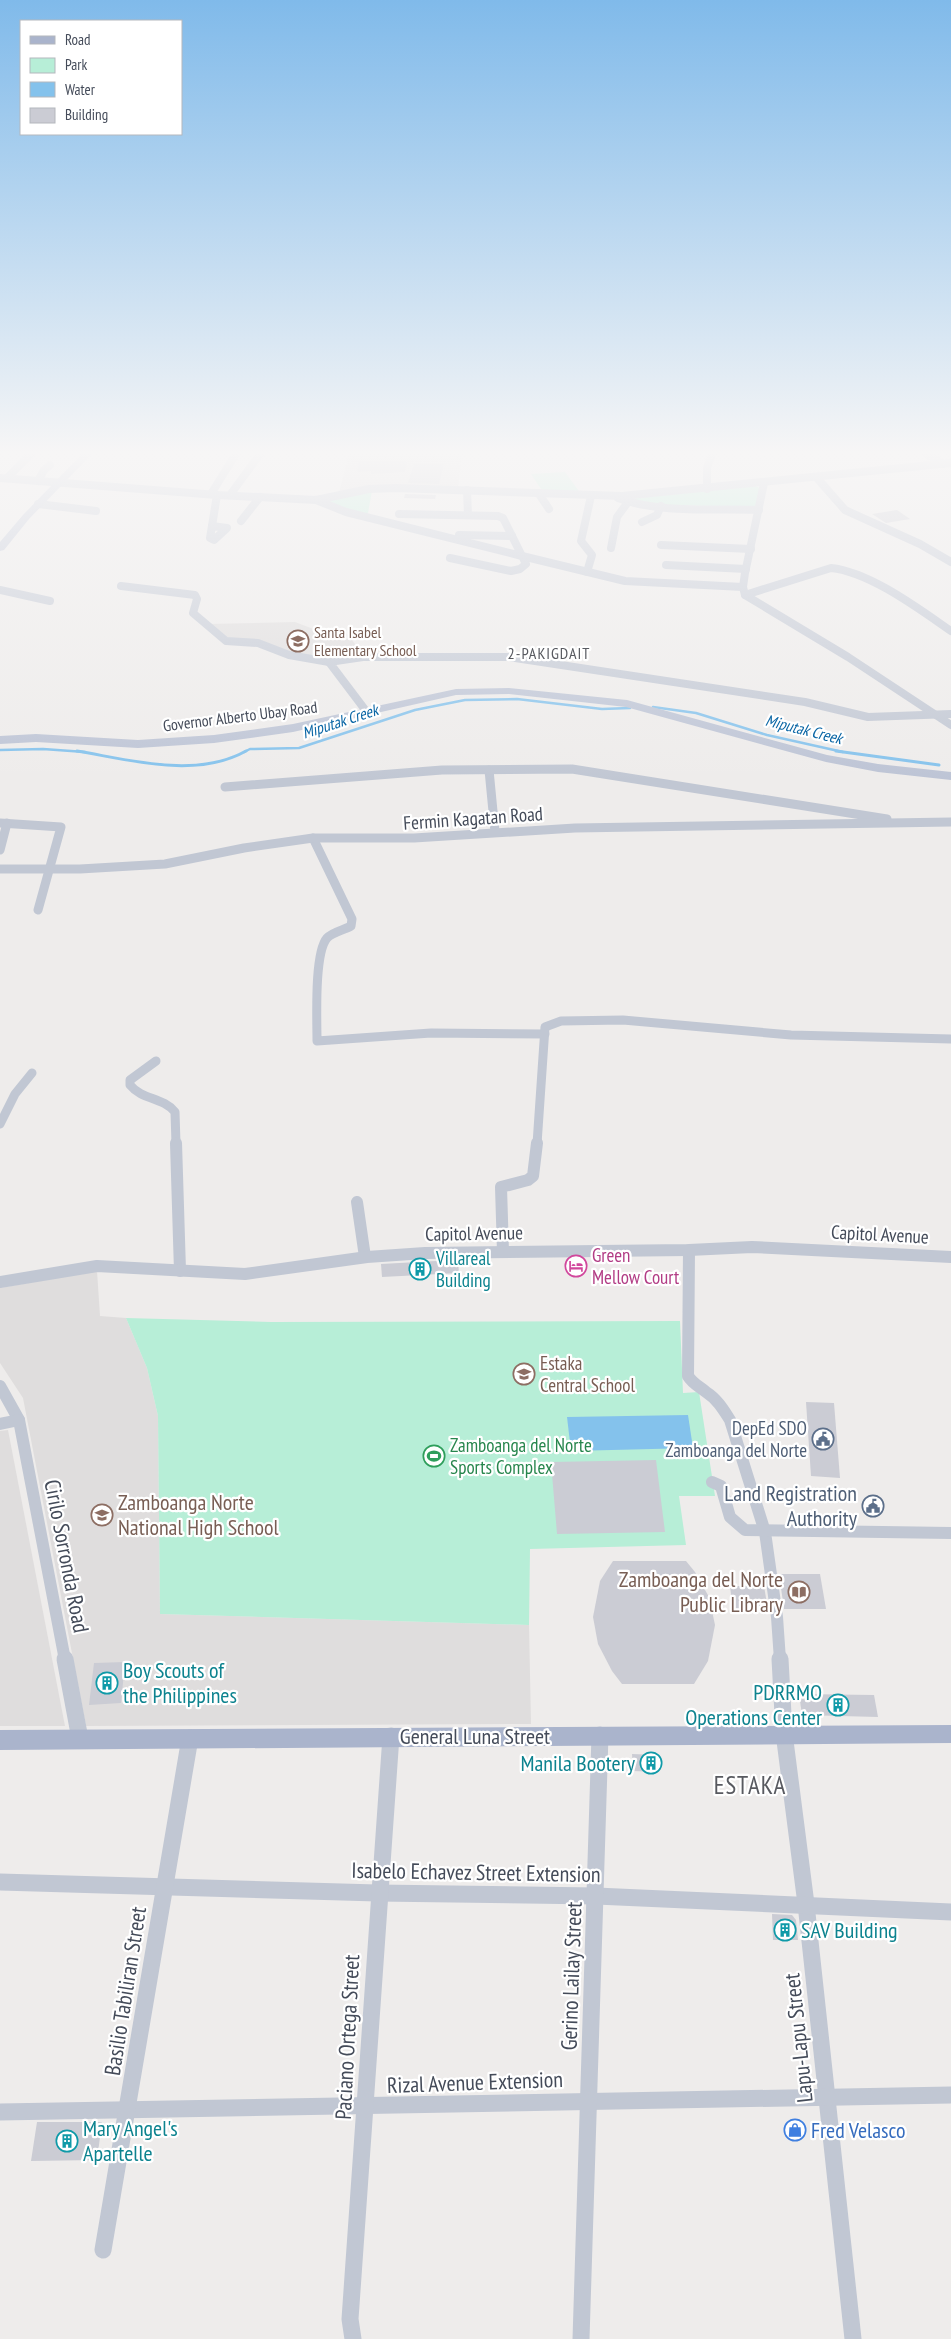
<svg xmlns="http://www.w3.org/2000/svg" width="951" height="2339" font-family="'PT Sans Narrow',sans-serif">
<rect width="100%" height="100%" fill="#eeeceb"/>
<!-- education -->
<g fill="#dfdddd">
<path d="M 349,454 L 462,454 L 458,488 L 339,493 Z"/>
<path d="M 295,622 L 316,630 L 342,628 L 364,655 L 323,660 L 228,640 L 207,624 Z"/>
<path d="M 97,1271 L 100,1316 L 126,1318 L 147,1368 L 158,1416 L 160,1614 L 529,1625 L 531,1724 L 86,1726 L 23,1398 L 0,1363 L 0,1288 Z"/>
<path d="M 8,1430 L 65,1726 L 0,1726 L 0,1431 Z"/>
</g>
<!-- green -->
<g fill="#b7eed7">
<path d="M 565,472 L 581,494 L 543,492 L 531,474 Z"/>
<path d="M 755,486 L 760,488 L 756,507 L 661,505 L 628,499 Z"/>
<path d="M 372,491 L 368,513 C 355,515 336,507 326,499 Z"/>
<path d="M 126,1318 L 271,1322 L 680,1321 L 683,1393 L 699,1392 L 715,1496 L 679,1496 L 686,1545 L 530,1549 L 529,1625 L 160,1614 L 158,1416 L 147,1368 Z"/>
</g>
<!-- water -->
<path fill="#84c2ec" d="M 688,1415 L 693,1448 L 571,1451 L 567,1417 Z"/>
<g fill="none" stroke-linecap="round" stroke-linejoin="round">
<!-- stream-far1 -->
<g stroke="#84c2ec" stroke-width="2.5">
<path d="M 653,707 L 696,713 L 767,735 L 843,752"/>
<path d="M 0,750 L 43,749 L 85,752"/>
<path d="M 244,752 L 250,749 L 299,748 L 415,710 L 465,700 L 517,699 L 602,709 L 630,708"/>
</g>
<!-- stream -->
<g stroke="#84c2ec" stroke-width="3">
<path d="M 77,751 C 131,760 196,779 246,751"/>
<path d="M 836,751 L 939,765"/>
</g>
</g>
<!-- building -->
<g fill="#cbccd4">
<path d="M 359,461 L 407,462 L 405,472 L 371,474 L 371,471 L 357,472 Z"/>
<path d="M 414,464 L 444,464 L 439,484 L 408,483 Z"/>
<path d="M 405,494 L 436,495 L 435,499 L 404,498 Z"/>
<path d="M 897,510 L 910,519 L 886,523 L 872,514 Z"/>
<path d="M 436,1261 L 458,1261 L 459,1273 L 382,1277 L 381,1264 Z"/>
<path d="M 806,1402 L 834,1403 L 840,1478 L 811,1476 Z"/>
<path d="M 656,1460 L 665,1532 L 557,1534 L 551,1462 Z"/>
<path d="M 613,1561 L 686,1561 L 695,1572 L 709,1597 L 715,1625 L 708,1661 L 694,1684 L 622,1684 L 612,1671 L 598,1644 L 593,1617 L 600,1581 Z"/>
<path d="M 779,1574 L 820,1574 L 826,1609 L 784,1609 Z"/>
<path d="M 730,1586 L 764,1586 L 768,1610 L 733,1610 Z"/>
<path d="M 125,1662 L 121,1703 L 89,1705 L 94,1663 Z"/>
<path d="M 799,1694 L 874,1695 L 878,1717 L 802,1715 Z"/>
<path d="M 632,1754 L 657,1755 L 659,1772 L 633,1771 Z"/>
<path d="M 772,1914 L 792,1915 L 796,1920 L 798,1940 L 773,1940 Z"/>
<path d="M 37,2122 L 102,2122 L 97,2160 L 31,2161 Z"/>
</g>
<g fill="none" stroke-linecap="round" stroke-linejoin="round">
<!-- street-far3 -->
<g stroke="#c1c7d3" stroke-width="8">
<path d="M 927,454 L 943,464"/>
<path d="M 0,478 L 217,495 L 316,500 L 369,489 L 396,488 L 622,496 L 951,463"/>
<path d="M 7,478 L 31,454"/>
<path d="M 817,478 L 845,510 L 920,544 L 951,562"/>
<path d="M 38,481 L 44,470 L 50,465"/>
<path d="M 764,483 L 745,573 L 743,587 L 745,595 L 848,657 L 951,725"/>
<path d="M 707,489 L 707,468 L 712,454"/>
<path d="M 467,490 L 468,515"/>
<path d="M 211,494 L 234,457"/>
<path d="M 539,494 L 549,509"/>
<path d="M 230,495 L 260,454"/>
<path d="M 618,498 C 662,514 713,508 759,510"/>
<path d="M 316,500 L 346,512 L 522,556 L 526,564 L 520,569 L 511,571 L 450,558"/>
<path d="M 38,504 L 96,511"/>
<path d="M 399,514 L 498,516 L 503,518 L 522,556 L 625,581 L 743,587"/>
<path d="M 241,521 L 260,497"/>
<path d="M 642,522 L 657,515 L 661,506"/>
<path d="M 212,526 L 227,528 L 214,540 L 210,538 Z"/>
<path d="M 212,526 L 217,495"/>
<path d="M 459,535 L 512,536"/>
<path d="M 661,545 L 751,549"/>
<path d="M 611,548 L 617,517 L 628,502"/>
<path d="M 666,565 L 746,569"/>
<path d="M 587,572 L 592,555 L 581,541 L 591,496"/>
<path d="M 121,586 L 195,595 L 197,599 L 193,613 L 226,641 L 258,643 L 289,655 L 329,662"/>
<path d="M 0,590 L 50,601"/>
<path d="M 745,595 L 831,568 C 870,572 919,609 951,631"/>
<path d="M 366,711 L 329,662 L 363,657 L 508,657 L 805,702 L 868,717 L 951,714"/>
</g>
<!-- street-far2 -->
<g stroke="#c1c7d3" stroke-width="9">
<path d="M 489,770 L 495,832"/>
<path d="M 225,787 L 442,770 L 572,769 L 887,819"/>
<path d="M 0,823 L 61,827 L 38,910"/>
<path d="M 313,838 L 352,919 L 351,926 C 344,930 332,932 327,938 C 314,953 317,1020 317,1041 L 431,1033 L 545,1034"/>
<path d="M 0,850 L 7,823"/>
<path d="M 0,869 L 80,869 L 165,864 L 244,848 L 313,838 L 414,838 L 575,828 L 951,822"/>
<path d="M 156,1061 L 130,1080 L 130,1085 C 142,1100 163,1097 175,1112 L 176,1144"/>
<path d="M 0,1124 L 15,1094 L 32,1073"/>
<path d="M 537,1144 L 545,1027 L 561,1021 L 623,1020 L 791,1035 L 951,1039"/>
</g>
<!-- street-far1 -->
<g stroke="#c1c7d3" stroke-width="12">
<path d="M 176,1143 L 180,1271"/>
<path d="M 357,1202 L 365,1257"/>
<path d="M 689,1250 L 688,1376 C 693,1384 699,1386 706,1392 C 717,1399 723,1409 730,1420 L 765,1532 L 777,1617 L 780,1660"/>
<path d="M 503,1252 L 501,1187 L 528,1180 L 533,1176 L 537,1143"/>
<path d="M 0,1282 L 97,1266 L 245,1274 L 367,1257 L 425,1253 L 689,1250 L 752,1247 L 951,1257"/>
<path d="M 0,1386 L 19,1420 L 65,1660"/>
<path d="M 0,1424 L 19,1420"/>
<path d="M 712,1482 L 721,1486 L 730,1517 L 745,1530 L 951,1533"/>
</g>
<!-- street -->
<g stroke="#c1c7d3" stroke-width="17">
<path d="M 65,1659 L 80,1739"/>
<path d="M 780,1659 L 784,1733 L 806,1904 L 853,2339"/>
<path d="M 0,1882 L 377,1893 L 596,1896 L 951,1912"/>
<path d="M 0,2112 L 951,2095"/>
<path d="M 103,2250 L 190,1738"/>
<path d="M 353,2339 L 350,2319 L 391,1736"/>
<path d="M 581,2339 L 600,1735"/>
</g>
<!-- secondary -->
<g fill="#bdc4d5" fill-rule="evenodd">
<path d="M 82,454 L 92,454 L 29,519 L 4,550 L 0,551 L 0,542 L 23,515 Z"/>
<path d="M 509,688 L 627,700 L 827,755 L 878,764 L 951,772 L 951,780 L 878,772 L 826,762 L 626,707 L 509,694 L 456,695 L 293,732 L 214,743 L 138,748 L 36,742 L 0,744 L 0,736 L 36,734 L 138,740 L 214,735 L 293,724 L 456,689 Z"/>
</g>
<!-- primary -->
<path fill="#aab4cc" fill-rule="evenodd" d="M 951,1725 L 951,1743 L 0,1750 L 0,1730 Z"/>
</g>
<!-- sky -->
<linearGradient id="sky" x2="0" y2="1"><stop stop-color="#80baea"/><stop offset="0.58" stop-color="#f7f6f6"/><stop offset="1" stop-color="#f7f6f6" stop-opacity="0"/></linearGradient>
<rect width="951" height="781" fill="url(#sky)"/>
<!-- icons -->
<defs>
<g id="school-ring" transform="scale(1.125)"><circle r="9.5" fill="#fff" stroke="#8d6e63" stroke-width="1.5"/><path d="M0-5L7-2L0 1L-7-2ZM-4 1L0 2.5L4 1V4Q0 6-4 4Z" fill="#8d6e63"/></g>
<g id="hotel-ring" transform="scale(1.125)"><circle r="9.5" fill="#fff" stroke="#d1479c" stroke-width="1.5"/><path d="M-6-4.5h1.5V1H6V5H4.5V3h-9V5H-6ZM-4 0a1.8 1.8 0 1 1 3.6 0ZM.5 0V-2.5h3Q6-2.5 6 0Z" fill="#d1479c"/></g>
<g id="building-ring" transform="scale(1.125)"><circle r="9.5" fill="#fff" stroke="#0f9aa8" stroke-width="1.5"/><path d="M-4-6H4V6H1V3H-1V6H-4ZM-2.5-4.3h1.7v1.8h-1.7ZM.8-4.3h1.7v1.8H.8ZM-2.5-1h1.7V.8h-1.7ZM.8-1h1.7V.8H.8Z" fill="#0f9aa8"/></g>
<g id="civic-ring" transform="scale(1.125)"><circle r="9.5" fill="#fff" stroke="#5c6f8a" stroke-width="1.5"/><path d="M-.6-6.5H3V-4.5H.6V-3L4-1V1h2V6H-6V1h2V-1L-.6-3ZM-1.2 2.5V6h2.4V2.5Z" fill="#5c6f8a"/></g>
<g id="stadium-ring" transform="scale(1.125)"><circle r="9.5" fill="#fff" stroke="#2e9e5b" stroke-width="1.5"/><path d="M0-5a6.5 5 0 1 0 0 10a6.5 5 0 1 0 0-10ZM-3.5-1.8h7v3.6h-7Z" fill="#2e9e5b"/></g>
<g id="library-ring" transform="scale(1.125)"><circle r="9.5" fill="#fff" stroke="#8d6e63" stroke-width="1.5"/><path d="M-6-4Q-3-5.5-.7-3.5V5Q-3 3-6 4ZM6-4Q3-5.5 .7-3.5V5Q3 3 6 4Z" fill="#8d6e63"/></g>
<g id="shop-ring" transform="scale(1.125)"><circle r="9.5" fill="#fff" stroke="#3f7fe0" stroke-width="1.5"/><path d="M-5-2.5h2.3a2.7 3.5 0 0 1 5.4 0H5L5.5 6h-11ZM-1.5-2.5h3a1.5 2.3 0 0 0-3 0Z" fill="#3f7fe0"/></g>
</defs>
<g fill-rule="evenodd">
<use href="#school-ring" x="298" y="641"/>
<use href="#hotel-ring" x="576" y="1266"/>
<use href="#building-ring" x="420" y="1269"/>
<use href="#school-ring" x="524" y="1374"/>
<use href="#civic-ring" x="823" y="1439"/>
<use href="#stadium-ring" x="434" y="1456"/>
<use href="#civic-ring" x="873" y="1506"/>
<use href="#school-ring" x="102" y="1515"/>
<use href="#library-ring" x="799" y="1592"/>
<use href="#building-ring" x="107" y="1683"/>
<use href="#building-ring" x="838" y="1705"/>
<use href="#building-ring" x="651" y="1763"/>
<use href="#building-ring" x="785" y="1930"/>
<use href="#shop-ring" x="795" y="2130"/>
<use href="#building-ring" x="67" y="2141"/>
</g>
<g text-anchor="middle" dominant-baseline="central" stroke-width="4.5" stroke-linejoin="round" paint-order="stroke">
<!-- far-education labels -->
<g font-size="16" fill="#785e54" stroke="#fff" text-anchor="start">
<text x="314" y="632">Santa Isabel<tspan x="314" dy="18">Elementary School</tspan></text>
</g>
<!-- far-neighbourhood labels -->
<g font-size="16" letter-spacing="1" fill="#585a60" stroke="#fff">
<text x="549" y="653">2-PAKIGDAIT</text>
</g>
<!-- far-street labels -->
<g font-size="16" fill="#444b59" stroke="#fff">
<text transform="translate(240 716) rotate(-7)">Governor Alberto Ubay Road</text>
</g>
<!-- far-water labels -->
<g font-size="16" font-style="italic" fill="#0a66a5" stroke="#fff">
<text transform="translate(340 721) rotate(-18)">Miputak Creek</text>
<text transform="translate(804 729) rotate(14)">Miputak Creek</text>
</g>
<!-- street labels -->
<g font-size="19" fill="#444b59" stroke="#fff">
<text transform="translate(473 818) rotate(-4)">Fermin Kagatan Road</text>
<text transform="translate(474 1233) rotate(-1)">Capitol Avenue</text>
<text transform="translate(880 1234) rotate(3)">Capitol Avenue</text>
</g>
<!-- hotel labels -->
<g font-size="19" fill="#b23c85" stroke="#fff" text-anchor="start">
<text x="592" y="1255">Green<tspan x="592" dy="22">Mellow Court</tspan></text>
</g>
<!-- culture labels -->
<g font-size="19" fill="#0d838f" stroke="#fff" text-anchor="start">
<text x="436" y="1258">Villareal<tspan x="436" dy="22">Building</tspan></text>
</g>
<!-- education labels -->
<g font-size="19" fill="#785e54" stroke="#fff" text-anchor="start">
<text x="540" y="1363">Estaka<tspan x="540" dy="22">Central School</tspan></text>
</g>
<!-- service labels -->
<g font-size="19" fill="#4e5e75" stroke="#fff" text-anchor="end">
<text x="807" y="1428">DepEd SDO<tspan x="807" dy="22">Zamboanga del Norte</tspan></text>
</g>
<!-- leisure labels -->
<g font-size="19" fill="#27864d" stroke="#fff" text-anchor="start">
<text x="450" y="1445">Zamboanga del Norte<tspan x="450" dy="22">Sports Complex</tspan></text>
</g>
<!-- near-service labels -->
<g font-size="22" fill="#4e5e75" stroke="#fff" text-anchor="end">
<text x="857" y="1493">Land Registration<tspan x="857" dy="25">Authority</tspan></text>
</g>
<!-- near-education labels -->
<g font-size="22" fill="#785e54" stroke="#fff" text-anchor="start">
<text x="118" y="1502">Zamboanga Norte<tspan x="118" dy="25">National High School</tspan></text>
<text x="783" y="1579" text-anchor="end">Zamboanga del Norte<tspan x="783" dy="25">Public Library</tspan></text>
</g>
<!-- near-street labels -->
<g font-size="22" fill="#444b59" stroke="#fff">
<text transform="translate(67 1556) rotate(79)">Cirilo Sorronda Road</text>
<text x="475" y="1736">General Luna Street</text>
<text transform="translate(476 1872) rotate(1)">Isabelo Echavez Street Extension</text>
<text transform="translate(571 1976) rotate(-88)">Gerino Lailay Street</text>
<text transform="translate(125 1991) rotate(-81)">Basilio Tabiliran Street</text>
<text transform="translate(347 2037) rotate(-87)">Paciano Ortega Street</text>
<text transform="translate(798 2038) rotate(-96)">Lapu-Lapu Street</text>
<text transform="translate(475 2082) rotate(-2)">Rizal Avenue Extension</text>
</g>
<!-- near-culture labels -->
<g font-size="22" fill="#0d838f" stroke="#fff" text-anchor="start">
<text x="123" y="1670">Boy Scouts of<tspan x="123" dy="25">the Philippines</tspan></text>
<text x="822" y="1692" text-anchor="end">PDRRMO<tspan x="822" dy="25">Operations Center</tspan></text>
<text x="635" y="1763" text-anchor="end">Manila Bootery</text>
<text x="801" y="1930">SAV Building</text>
<text x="83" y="2128">Mary Angel's<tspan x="83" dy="25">Apartelle</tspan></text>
</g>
<!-- near-shop labels -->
<g font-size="22" fill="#366cbe" stroke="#fff" text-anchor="start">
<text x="811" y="2130">Fred Velasco</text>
</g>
<!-- near-quarter labels -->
<g font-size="25" letter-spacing="1" fill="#585a60" stroke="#fff">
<text x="750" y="1785">ESTAKA</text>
</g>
</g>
<!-- legend -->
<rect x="20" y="20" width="162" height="115" fill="#ffffff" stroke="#b4b7bd"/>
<rect x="30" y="36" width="25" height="8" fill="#aab4cc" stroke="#b4b7bd"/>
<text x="65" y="45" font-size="15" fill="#444b59">Road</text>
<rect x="30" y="58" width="25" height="15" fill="#b7eed7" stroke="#b4b7bd"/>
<text x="65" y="70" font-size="15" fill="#444b59">Park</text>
<rect x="30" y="82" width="25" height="15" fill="#84c2ec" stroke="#b4b7bd"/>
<text x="65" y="95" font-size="15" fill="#444b59">Water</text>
<rect x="30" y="108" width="25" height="15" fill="#cbccd4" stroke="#b4b7bd"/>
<text x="65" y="120" font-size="15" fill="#444b59">Building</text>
</svg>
